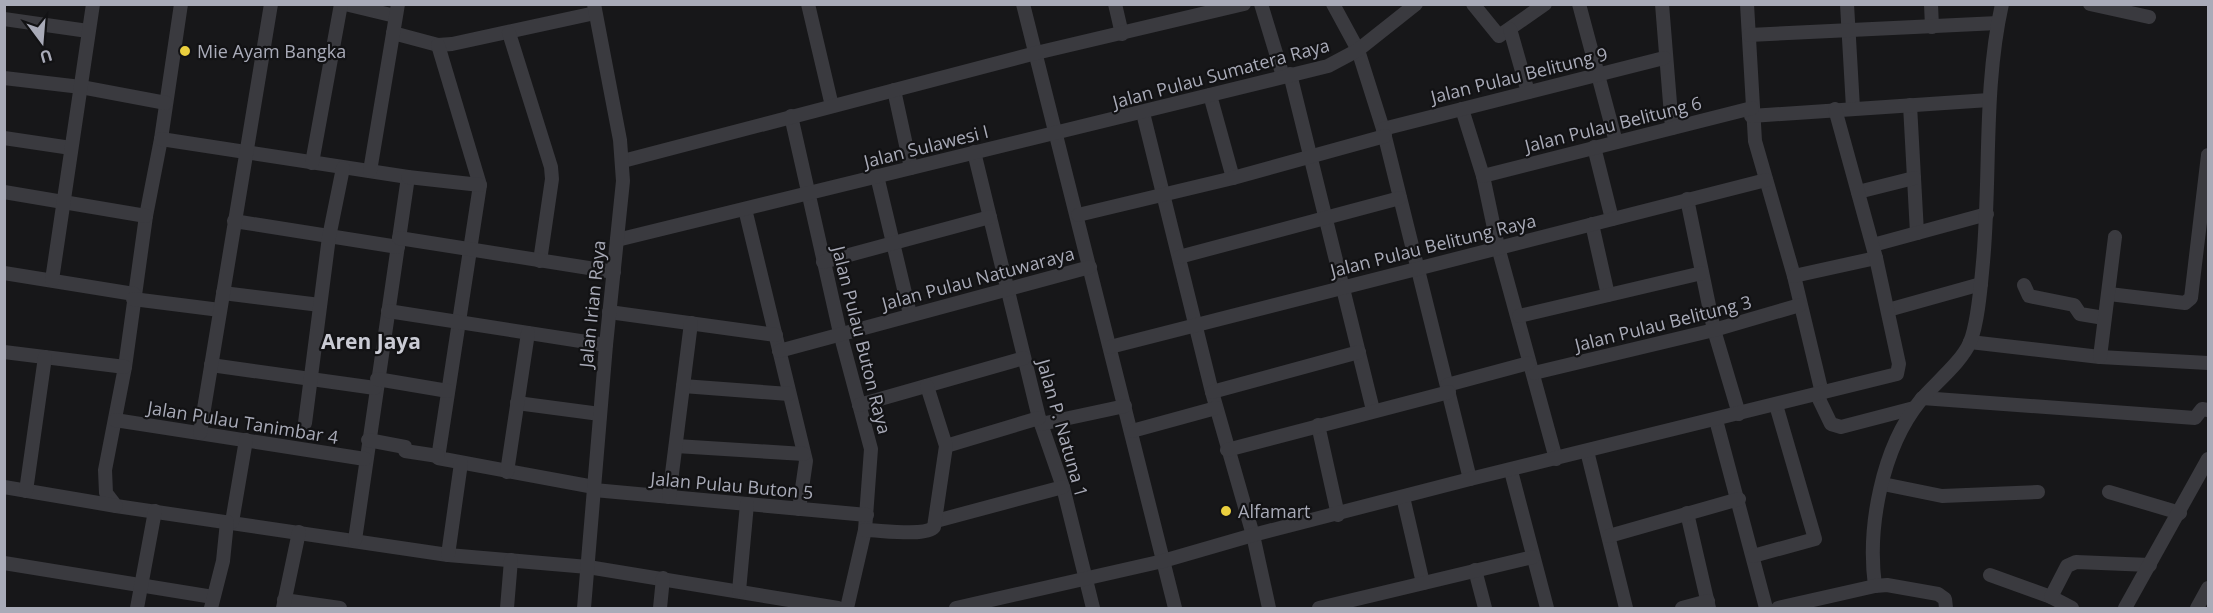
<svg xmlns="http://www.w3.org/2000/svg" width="2213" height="613" font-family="'Open Sans',sans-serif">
<rect width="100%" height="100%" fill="#171719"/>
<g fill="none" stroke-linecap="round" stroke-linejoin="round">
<!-- minor -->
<g stroke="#3a3a3f" stroke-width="14">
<path d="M 181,4 L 161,139 L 146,216 L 125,367 L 105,470 L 106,493 L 116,506 L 448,555 L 588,567 L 838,608"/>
<path d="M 345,4 L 395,16"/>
<path d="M 808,4 L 832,106"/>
<path d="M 1023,4 L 1175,608"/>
<path d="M 1115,4 L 1122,34"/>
<path d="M 1261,4 L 1283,76"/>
<path d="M 1333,4 L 1358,50 L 1383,129 L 1470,479"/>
<path d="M 1473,4 L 1499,36 L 1545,4"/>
<path d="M 1579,4 L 1616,142"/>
<path d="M 1662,4 L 1672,128"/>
<path d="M 1747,4 L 1755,141 L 1794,276 L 1822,393"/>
<path d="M 1847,4 L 1853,108"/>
<path d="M 1931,4 L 1932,27"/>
<path d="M 2090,4 L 2149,17"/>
<path d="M 4,19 L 88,31"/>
<path d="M 1510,29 L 1528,92"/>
<path d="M 393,33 L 438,45 L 452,44 L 595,13"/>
<path d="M 509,33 L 551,167 L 552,179 L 540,261"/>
<path d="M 1749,35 L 1998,23"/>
<path d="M 438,45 L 480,185 L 438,458 L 594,487"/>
<path d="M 1290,74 L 1373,410"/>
<path d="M 4,78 L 81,87 L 166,103"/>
<path d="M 894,90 L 911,168"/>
<path d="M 1210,95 L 1233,178"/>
<path d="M 1910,105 L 1917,233"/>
<path d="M 1462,109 L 1483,176 L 1498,247 L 1556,459"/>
<path d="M 1143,113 L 1212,392 L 1253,535 L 1269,608"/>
<path d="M 791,116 L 840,333 L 871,449 L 865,530 L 847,608"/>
<path d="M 1751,116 L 1989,100"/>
<path d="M 1383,129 L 1664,58"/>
<path d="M 4,138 L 71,148"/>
<path d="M 161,139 L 408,177 L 355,540"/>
<path d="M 1594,147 L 1612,219"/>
<path d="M 974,152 L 1039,418 L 1063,487 L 1093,608"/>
<path d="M 623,161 L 1036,53 L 1244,4"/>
<path d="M 312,163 L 341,4"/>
<path d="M 370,171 L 398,4"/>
<path d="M 877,176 L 910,314"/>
<path d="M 1483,176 L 1752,108"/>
<path d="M 408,177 L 480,185"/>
<path d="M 4,192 L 146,216"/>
<path d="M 1858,192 L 1914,178"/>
<path d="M 1687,199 L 1714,330 L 1739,414"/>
<path d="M 745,209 L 806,461 L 799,509"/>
<path d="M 1078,215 L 1233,178 L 1385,136"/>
<path d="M 234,221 L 398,247"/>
<path d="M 1592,224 L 1608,295"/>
<path d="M 399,238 L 614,272"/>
<path d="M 617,240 L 1328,66 L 1358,50 L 1416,4"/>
<path d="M 1873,245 L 1987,214"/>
<path d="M 1179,257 L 1400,198"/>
<path d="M 823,262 L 990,217"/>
<path d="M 4,273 L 134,294"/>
<path d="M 1794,276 L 1876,258"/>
<path d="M 52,280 L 93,4"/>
<path d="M 2024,285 L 2029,296 L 2074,305 L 2080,314 L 2104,318"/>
<path d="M 223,293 L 320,305"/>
<path d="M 2109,294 L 2185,303 L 2191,298 L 2208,155"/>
<path d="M 133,299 L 220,310"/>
<path d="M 1888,310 L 1981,284"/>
<path d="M 388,311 L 606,345"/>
<path d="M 609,312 L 776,335"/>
<path d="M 1519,316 L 1702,273"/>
<path d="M 1970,342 L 2100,357 L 2208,363"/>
<path d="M 1110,347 L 1766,180"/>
<path d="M 779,351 L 1090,267"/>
<path d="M 4,352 L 125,367"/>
<path d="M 2100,357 L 2115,237"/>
<path d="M 211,365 L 375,388"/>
<path d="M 1534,373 L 1714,330 L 1800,305"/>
<path d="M 377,379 L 448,391"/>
<path d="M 1447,385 L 1529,363"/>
<path d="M 683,386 L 789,394"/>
<path d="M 1212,392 L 1359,352"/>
<path d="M 1817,395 L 1831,424 L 1841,427 L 1914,408"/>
<path d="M 1922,398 L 2195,418 L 2202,409 L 2208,410"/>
<path d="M 517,403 L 600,414"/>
<path d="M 859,405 L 1024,358"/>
<path d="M 115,420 L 365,459"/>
<path d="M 1716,420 L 1766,608"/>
<path d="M 305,423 L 329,237 L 343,168"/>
<path d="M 1041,424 L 1125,406"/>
<path d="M 1318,425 L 1338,515"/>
<path d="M 1132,431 L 1216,408"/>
<path d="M 200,433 L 271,4"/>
<path d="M 368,440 L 405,447 L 405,451 L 438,456"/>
<path d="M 676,446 L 804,454"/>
<path d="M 946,446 L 1039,418"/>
<path d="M 1227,450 L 1449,392"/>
<path d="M 1587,451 L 1626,608"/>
<path d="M 1511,471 L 1547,608"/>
<path d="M 507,472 L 528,333"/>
<path d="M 1883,484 L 1942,496 L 2038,492"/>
<path d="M 4,487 L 116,506"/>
<path d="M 594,490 L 867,515"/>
<path d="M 26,491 L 45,357"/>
<path d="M 2109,492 L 2180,513"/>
<path d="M 669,497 L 691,323"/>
<path d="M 1403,497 L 1423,583"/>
<path d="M 1687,513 L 1709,608"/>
<path d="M 936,521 L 1063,487"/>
<path d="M 232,522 L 246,440"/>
<path d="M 865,530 C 880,530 925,537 934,527 L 946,446 L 927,386"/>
<path d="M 1609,536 L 1739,499"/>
<path d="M 448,555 L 461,463"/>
<path d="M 1753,556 L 1815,539 L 1776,405"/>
<path d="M 4,563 L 213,597"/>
<path d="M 1475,570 L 1485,608"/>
<path d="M 1990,575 L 2051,597 L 2072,608"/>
<path d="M 1875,586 C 1867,527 1882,448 1920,401 C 1934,384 1962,362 1970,342 C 1978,324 1981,283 1983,262 C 1991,176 1983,89 2002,4"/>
<path d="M 739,591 L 747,504"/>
<path d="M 2051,597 L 2067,566 L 2076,562 L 2150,565"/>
<path d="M 284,600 L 340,608"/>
<path d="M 137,608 L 155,511"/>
<path d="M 211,608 L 223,561 L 227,522"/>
<path d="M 283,608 L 299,532"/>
<path d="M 507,608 L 511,560"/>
<path d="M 584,608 L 606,345 L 623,181 L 620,140 L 594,4"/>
<path d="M 660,608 L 663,578"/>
<path d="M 956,608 L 1163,561 L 1253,535 L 1470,479 L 1897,374 L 1899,364 L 1876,258 L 1835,109"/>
<path d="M 1319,608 L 1533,557"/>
<path d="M 1682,608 L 1708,601"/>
<path d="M 1778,608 L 1875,586 L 1887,585 L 1938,594 L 1945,599 L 1946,608"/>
<path d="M 2125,608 L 2208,459"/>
<path d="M 2197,608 L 2208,588"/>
</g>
</g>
<!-- markers -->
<g fill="#eacf3e" stroke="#121214" stroke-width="2">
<circle cx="185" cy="51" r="6"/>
<circle cx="1226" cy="511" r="6"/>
</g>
<g text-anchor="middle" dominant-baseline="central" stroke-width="4.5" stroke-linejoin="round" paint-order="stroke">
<!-- poi labels -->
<g font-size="18" fill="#a9abb8" stroke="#121214" text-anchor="start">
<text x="197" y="51">Mie Ayam Bangka</text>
<text x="1238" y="511">Alfamart</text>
</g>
<!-- street labels -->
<g font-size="18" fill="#a9abb8" stroke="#121214">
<text transform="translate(1221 73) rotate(-15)">Jalan Pulau Sumatera Raya</text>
<text transform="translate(1519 75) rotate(-14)">Jalan Pulau Belitung 9</text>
<text transform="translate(1613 124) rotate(-14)">Jalan Pulau Belitung 6</text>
<text transform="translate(926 146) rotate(-14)">Jalan Sulawesi I</text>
<text transform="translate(1433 245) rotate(-14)">Jalan Pulau Belitung Raya</text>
<text transform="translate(978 278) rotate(-15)">Jalan Pulau Natuwaraya</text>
<text transform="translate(592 304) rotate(-84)">Jalan Irian Raya</text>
<text transform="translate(1663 323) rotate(-14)">Jalan Pulau Belitung 3</text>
<text transform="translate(862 340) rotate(76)">Jalan Pulau Buton Raya</text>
<text transform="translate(243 422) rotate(9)">Jalan Pulau Tanimbar 4</text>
<text transform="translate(1063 428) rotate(74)">Jalan P. Natuna 1</text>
<text transform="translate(732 485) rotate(5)">Jalan Pulau Buton 5</text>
</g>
<!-- quarter labels -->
<g font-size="21" font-weight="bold" fill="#cacbd4" stroke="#121214">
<text x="371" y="341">Aren Jaya</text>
</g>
</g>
<!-- border -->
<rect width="2213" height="613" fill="none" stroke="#a9abb8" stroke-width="12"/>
<!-- north arrow -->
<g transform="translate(42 42) rotate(164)" stroke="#121214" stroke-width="4.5" paint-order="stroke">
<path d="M0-4.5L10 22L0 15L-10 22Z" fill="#a9abb8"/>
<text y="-9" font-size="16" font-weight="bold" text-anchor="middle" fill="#a9abb8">U</text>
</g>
</svg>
